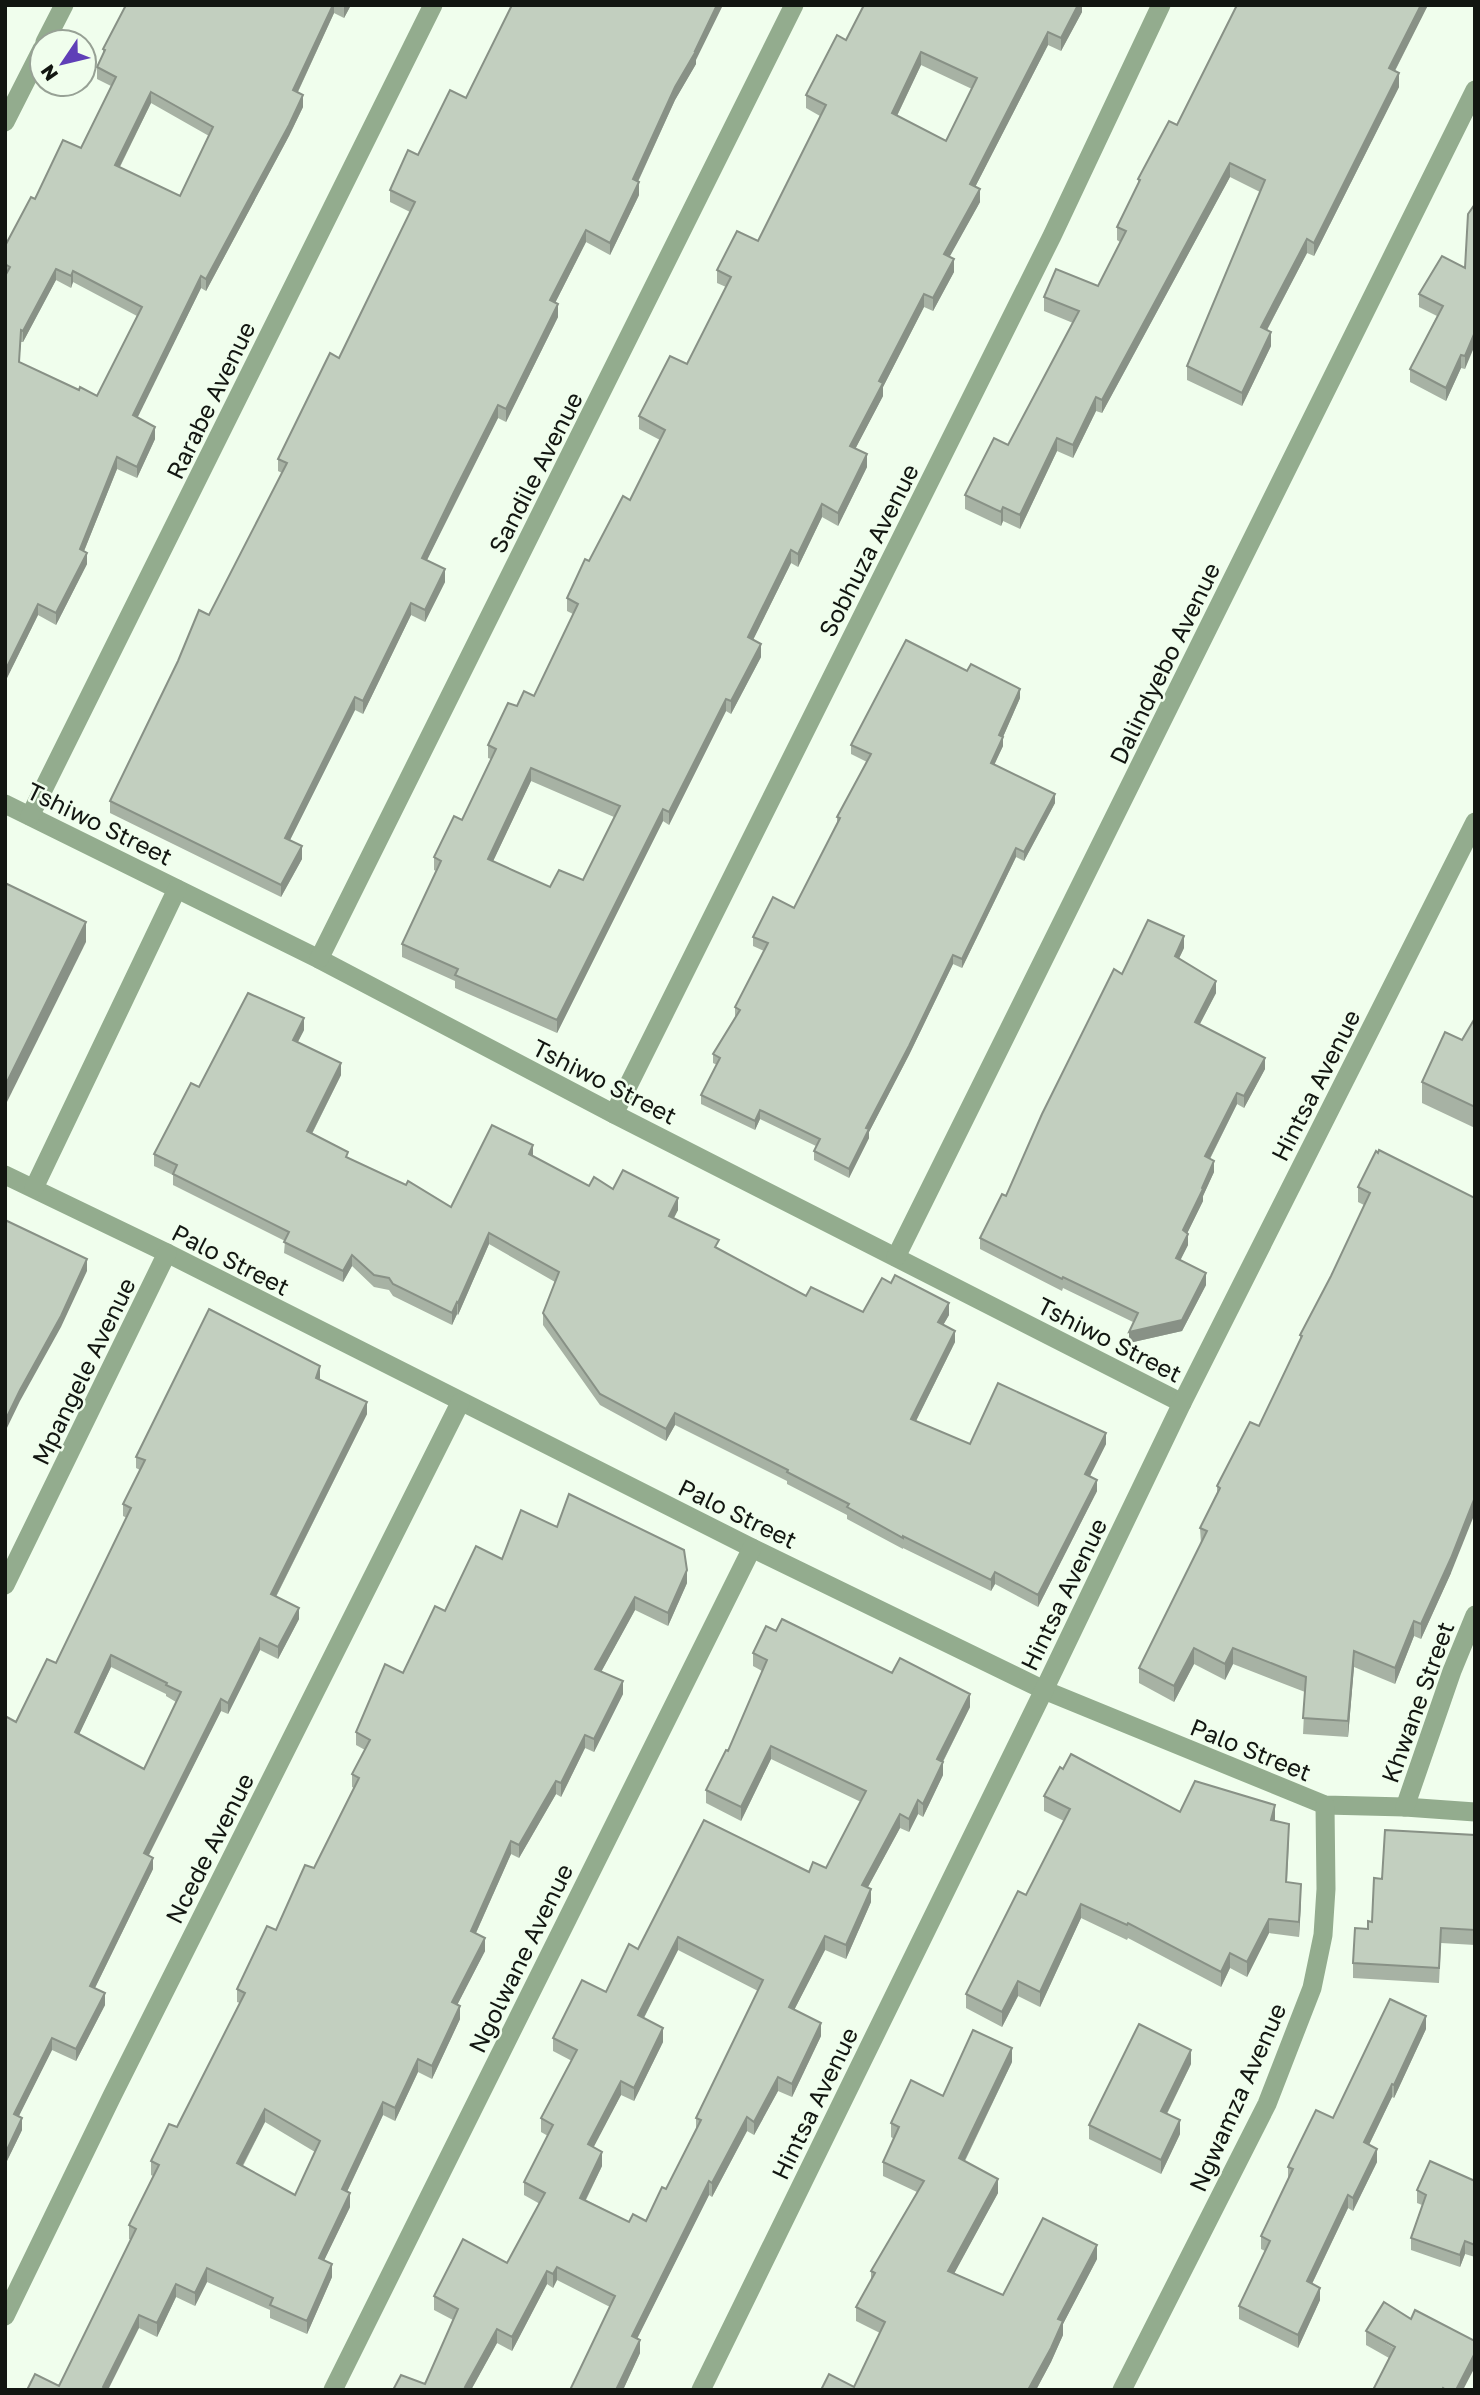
<svg xmlns="http://www.w3.org/2000/svg" width="1480" height="2395" font-family="'Golos Text',sans-serif">
<rect width="100%" height="100%" fill="#f0feed"/>
<g fill="none" stroke-linecap="round" stroke-linejoin="round">
<!-- minor -->
<g stroke="#93ac8e" stroke-width="19">
<path d="M 45,42 L 64,5"/>
<path d="M 5,122 L 42,49"/>
<path d="M 5,804 L 319,959 L 614,1114 L 1182,1403"/>
<path d="M 30,816 L 433,5"/>
<path d="M 319,959 L 794,5"/>
<path d="M 614,1114 L 1052,236 L 1161,5"/>
<path d="M 5,1175 L 167,1253 L 752,1548 L 1044,1690 L 1325,1805 L 1405,1807 L 1475,1812"/>
<path d="M 34,1188 L 177,889"/>
<path d="M 896,1257 L 1475,90"/>
<path d="M 5,1585 L 167,1253"/>
<path d="M 1405,1807 L 1452,1671 L 1475,1615"/>
<path d="M 5,2316 L 112,2096 L 460,1403"/>
<path d="M 333,2390 L 752,1548"/>
<path d="M 701,2390 L 1044,1690 L 1182,1403 L 1475,822"/>
<path d="M 1122,2390 L 1267,2104 L 1312,1988 L 1323,1935 L 1326,1889 L 1325,1805"/>
</g>
</g>
<!-- wall -->
<g fill="#a7b2a4" fill-rule="evenodd">
<path d="M 126,5 L 351,5 L 344,18 L 334,13 L 298,92 L 303,107 L 289,136 L 206,291 L 201,288 L 137,417 L 155,439 L 137,478 L 117,469 L 84,551 L 87,564 L 56,625 L 38,615 L 5,682 L 5,246 L 35,199 L 81,148 L 111,86 L 97,79 L 97,67 L 103,55 L 103,49 ZM 151,103 L 209,136 L 180,196 L 120,167 ZM 56,280 L 71,288 L 73,282 L 137,316 L 97,396 L 79,390 L 19,363 L 21,342 L 23,342 Z"/>
<path d="M 1082,5 L 1082,12 L 1061,51 L 1048,45 L 975,187 L 980,202 L 949,257 L 954,272 L 933,311 L 924,307 L 883,387 L 883,396 L 855,449 L 867,467 L 838,526 L 822,517 L 798,567 L 791,563 L 753,640 L 761,657 L 731,714 L 726,711 L 669,825 L 663,821 L 557,1033 L 455,988 L 455,981 L 402,957 L 402,944 L 436,871 L 434,870 L 434,857 L 462,820 L 491,759 L 488,758 L 488,745 L 517,706 L 534,696 L 573,614 L 567,611 L 567,598 L 589,561 L 630,500 L 660,440 L 639,429 L 639,416 L 687,364 L 726,287 L 717,283 L 717,270 L 758,241 L 820,116 L 806,108 L 806,95 L 846,40 ZM 921,65 L 972,89 L 946,141 L 897,116 ZM 531,781 L 614,817 L 583,880 L 550,887 L 493,861 Z"/>
<path d="M 1237,5 L 1428,5 L 1395,71 L 1399,87 L 1314,256 L 1307,253 L 1267,330 L 1271,346 L 1242,406 L 1187,380 L 1187,366 L 1260,192 L 1230,177 L 1102,413 L 1096,411 L 1073,458 L 1057,451 L 1020,529 L 1003,521 L 1001,526 L 965,509 L 965,495 L 1008,445 L 1073,323 L 1044,311 L 1044,297 L 1098,286 L 1120,242 L 1117,240 L 1117,227 L 1138,185 L 1138,179 L 1177,125 Z"/>
<path d="M 696,60 L 696,64 L 675,100 L 638,182 L 639,195 L 610,255 L 586,242 L 555,303 L 558,317 L 506,422 L 498,418 L 453,506 L 427,560 L 445,582 L 425,622 L 411,615 L 363,714 L 355,710 L 290,840 L 302,859 L 281,897 L 110,813 L 110,801 L 209,615 L 282,473 L 278,471 L 278,459 L 339,358 L 410,212 L 390,202 L 390,190 L 466,98 Z"/>
<path d="M 1465,268 L 1465,369 L 1461,368 L 1446,401 L 1410,382 L 1410,369 L 1437,316 L 1419,307 L 1419,294 Z"/>
<path d="M 1020,698 L 1003,737 L 1003,746 L 994,764 L 1055,803 L 1024,861 L 1016,857 L 962,968 L 953,964 L 909,1055 L 869,1132 L 869,1138 L 849,1178 L 814,1160 L 814,1151 L 816,1146 L 760,1119 L 755,1130 L 701,1104 L 701,1095 L 717,1065 L 713,1063 L 713,1054 L 736,1017 L 735,1016 L 735,1007 L 764,951 L 753,946 L 753,937 L 794,908 L 837,824 L 837,817 L 867,762 L 851,754 L 851,745 Z"/>
<path d="M 1184,948 L 1179,958 L 1216,993 L 1200,1024 L 1265,1069 L 1244,1108 L 1237,1104 L 1210,1159 L 1214,1172 L 1203,1196 L 1203,1201 L 1187,1233 L 1188,1245 L 1180,1260 L 1206,1285 L 1182,1331 L 1129,1343 L 1133,1322 L 1063,1288 L 1062,1291 L 980,1249 L 980,1238 L 1006,1196 L 1122,974 Z"/>
<path d="M 1475,1018 L 1475,1128 L 1422,1103 L 1422,1082 L 1462,1040 Z"/>
<path d="M 304,1030 L 298,1042 L 341,1075 L 312,1134 L 348,1158 L 451,1207 L 533,1156 L 589,1186 L 613,1189 L 678,1210 L 673,1218 L 719,1249 L 806,1296 L 863,1312 L 949,1315 L 943,1325 L 955,1342 L 916,1421 L 970,1444 L 1106,1444 L 1090,1476 L 1097,1491 L 1038,1607 L 995,1584 L 991,1591 L 903,1548 L 903,1549 L 847,1519 L 847,1515 L 787,1484 L 787,1481 L 675,1425 L 666,1441 L 600,1405 L 543,1325 L 543,1313 L 555,1282 L 489,1244 L 458,1315 L 457,1314 L 452,1325 L 393,1296 L 389,1290 L 374,1287 L 352,1266 L 343,1282 L 284,1253 L 285,1241 L 173,1185 L 173,1175 L 154,1166 L 154,1154 L 199,1087 Z"/>
<path d="M 1376,1151 L 1451,1573 L 1421,1639 L 1414,1636 L 1395,1684 L 1354,1667 L 1348,1737 L 1303,1734 L 1305,1692 L 1233,1664 L 1225,1680 L 1194,1664 L 1174,1702 L 1139,1683 L 1139,1668 L 1201,1544 L 1200,1528 L 1217,1493 L 1217,1486 L 1259,1426 L 1300,1339 L 1300,1335 L 1331,1276 L 1364,1205 L 1358,1202 L 1358,1187 Z"/>
<path d="M 320,1378 L 319,1380 L 367,1414 L 276,1597 L 299,1619 L 278,1659 L 260,1650 L 228,1714 L 221,1711 L 148,1855 L 153,1869 L 95,1988 L 105,2005 L 76,2061 L 52,2050 L 18,2117 L 22,2130 L 5,2165 L 16,1722 L 56,1663 L 127,1518 L 123,1516 L 123,1504 L 140,1470 L 136,1468 L 136,1457 ZM 111,1667 L 166,1694 L 166,1696 L 176,1702 L 144,1769 L 79,1734 Z"/>
<path d="M 502,1559 L 687,1583 L 668,1626 L 635,1610 L 601,1672 L 623,1694 L 594,1752 L 585,1748 L 561,1797 L 556,1794 L 519,1858 L 511,1854 L 476,1933 L 485,1951 L 457,2005 L 460,2019 L 432,2079 L 418,2072 L 395,2121 L 383,2115 L 347,2192 L 350,2207 L 324,2260 L 332,2277 L 307,2334 L 270,2318 L 270,2310 L 207,2282 L 195,2306 L 176,2297 L 157,2337 L 139,2328 L 59,2386 L 131,2240 L 129,2239 L 129,2225 L 153,2176 L 151,2175 L 151,2161 L 177,2127 L 240,2003 L 237,2002 L 237,1989 L 276,1930 L 314,1868 L 354,1788 L 352,1787 L 352,1774 L 365,1750 L 356,1745 L 356,1732 L 403,1673 L 445,1611 ZM 265,2122 L 315,2152 L 295,2195 L 243,2166 Z"/>
<path d="M 776,1631 L 892,1673 L 970,1707 L 943,1762 L 943,1775 L 923,1817 L 918,1814 L 909,1832 L 900,1828 L 868,1887 L 871,1902 L 846,1959 L 825,1950 L 794,2010 L 821,2036 L 792,2097 L 778,2091 L 754,2135 L 747,2131 L 712,2197 L 709,2195 L 637,2338 L 640,2353 L 623,2390 L 570,2390 L 610,2307 L 557,2280 L 553,2288 L 547,2284 L 512,2351 L 497,2343 L 471,2390 L 453,2320 L 434,2310 L 434,2296 L 507,2263 L 540,2204 L 524,2195 L 524,2182 L 548,2136 L 541,2132 L 541,2118 L 572,2061 L 553,2051 L 553,2038 L 606,1992 L 638,1949 L 809,1872 L 826,1868 L 861,1802 L 771,1759 L 741,1821 L 706,1803 L 706,1790 L 728,1751 L 762,1671 L 753,1666 L 753,1653 ZM 678,1950 L 758,1991 L 696,2118 L 696,2130 L 666,2189 L 646,2221 L 629,2222 L 586,2200 L 602,2166 L 593,2147 L 621,2095 L 634,2101 L 663,2042 L 644,2018 Z"/>
<path d="M 1063,1769 L 1180,1812 L 1275,1820 L 1289,1839 L 1287,1882 L 1301,1899 L 1299,1937 L 1269,1933 L 1247,1977 L 1230,1968 L 1221,1987 L 1128,1938 L 1127,1940 L 1081,1918 L 1040,2007 L 1018,1996 L 1002,2027 L 966,2008 L 966,1994 L 1026,1895 L 1064,1821 L 1044,1811 L 1044,1796 Z"/>
<path d="M 1475,1835 L 1475,1945 L 1441,1943 L 1439,1983 L 1353,1978 L 1353,1963 L 1372,1922 L 1382,1879 Z"/>
<path d="M 1426,2029 L 1394,2098 L 1392,2097 L 1369,2145 L 1377,2162 L 1353,2211 L 1348,2208 L 1312,2284 L 1320,2300 L 1298,2348 L 1239,2319 L 1239,2306 L 1265,2251 L 1261,2249 L 1261,2236 L 1288,2179 L 1288,2167 L 1333,2118 Z"/>
<path d="M 1012,2062 L 965,2161 L 998,2193 L 954,2273 L 1003,2295 L 1097,2259 L 1063,2324 L 1063,2335 L 1051,2362 L 1036,2390 L 821,2390 L 854,2387 L 880,2333 L 856,2321 L 856,2307 L 871,2280 L 871,2271 L 917,2192 L 883,2176 L 883,2162 L 894,2139 L 891,2137 L 891,2123 L 943,2096 Z"/>
<path d="M 1191,2064 L 1167,2114 L 1180,2134 L 1161,2174 L 1089,2139 L 1089,2125 Z"/>
<path d="M 1475,2181 L 1475,2257 L 1465,2254 L 1460,2267 L 1411,2250 L 1411,2238 L 1422,2205 L 1417,2203 L 1417,2190 Z"/>
<path d="M 1366,2331 L 1463,2390 L 1373,2390 L 1389,2358 L 1366,2345 Z"/>
</g>
<!-- shaded-wall -->
<g fill="#889186">
<path d="M 333,5 L 334,5 L 334,13 L 293,102 L 293,90 Z"/>
<path d="M 345,5 L 351,5 L 344,18 L 344,7 Z"/>
<path d="M 717,5 L 723,5 L 696,60 L 696,64 L 675,100 L 633,192 L 633,179 L 675,87 Z"/>
<path d="M 1078,5 L 1082,5 L 1082,12 L 1061,51 L 1061,38 Z"/>
<path d="M 1421,5 L 1428,5 L 1389,82 L 1389,68 Z"/>
<path d="M 1048,32 L 1048,45 L 970,197 L 970,184 Z"/>
<path d="M 921,52 L 921,65 L 892,126 L 892,113 Z"/>
<path d="M 1399,73 L 1399,87 L 1314,256 L 1314,243 Z"/>
<path d="M 151,92 L 151,103 L 115,176 L 115,165 Z"/>
<path d="M 303,95 L 303,107 L 289,136 L 206,291 L 206,279 Z"/>
<path d="M 1230,163 L 1230,177 L 1102,413 L 1102,400 Z"/>
<path d="M 639,182 L 639,195 L 610,255 L 610,243 Z"/>
<path d="M 980,189 L 980,202 L 944,267 L 944,254 Z"/>
<path d="M 586,230 L 586,242 L 550,313 L 550,300 Z"/>
<path d="M 1307,239 L 1307,253 L 1261,341 L 1261,327 Z"/>
<path d="M 954,259 L 954,272 L 933,311 L 933,298 Z"/>
<path d="M 56,269 L 56,280 L 23,342 L 23,331 Z"/>
<path d="M 73,271 L 73,282 L 71,288 L 71,276 Z"/>
<path d="M 201,276 L 201,288 L 133,427 L 133,415 Z"/>
<path d="M 924,294 L 924,307 L 883,387 L 883,396 L 850,459 L 850,446 L 879,381 Z"/>
<path d="M 558,304 L 558,317 L 506,422 L 506,409 Z"/>
<path d="M 1271,332 L 1271,346 L 1242,406 L 1242,393 Z"/>
<path d="M 1475,332 L 1475,345 L 1465,369 L 1465,356 Z"/>
<path d="M 1461,355 L 1461,368 L 1446,401 L 1446,388 Z"/>
<path d="M 1096,397 L 1096,411 L 1073,458 L 1073,445 Z"/>
<path d="M 498,405 L 498,418 L 422,570 L 422,558 Z"/>
<path d="M 155,427 L 155,439 L 137,478 L 137,467 Z"/>
<path d="M 1057,438 L 1057,451 L 1020,529 L 1020,515 Z"/>
<path d="M 867,454 L 867,467 L 838,526 L 838,513 Z"/>
<path d="M 117,457 L 117,469 L 80,561 L 80,549 Z"/>
<path d="M 822,504 L 822,517 L 798,567 L 798,554 Z"/>
<path d="M 1003,507 L 1003,521 L 1001,526 L 1001,512 Z"/>
<path d="M 791,550 L 791,563 L 748,650 L 748,637 Z"/>
<path d="M 87,553 L 87,564 L 56,625 L 56,613 Z"/>
<path d="M 445,569 L 445,582 L 425,622 L 425,610 Z"/>
<path d="M 411,603 L 411,615 L 363,714 L 363,701 Z"/>
<path d="M 38,604 L 38,615 L 5,682 L 5,671 Z"/>
<path d="M 761,644 L 761,657 L 731,714 L 731,701 Z"/>
<path d="M 1020,689 L 1020,698 L 1003,737 L 1003,746 L 991,772 L 991,763 L 999,735 Z"/>
<path d="M 355,697 L 355,710 L 285,850 L 285,838 Z"/>
<path d="M 726,699 L 726,711 L 669,825 L 669,812 Z"/>
<path d="M 531,768 L 531,781 L 488,872 L 488,859 Z"/>
<path d="M 1055,794 L 1055,803 L 1024,861 L 1024,852 Z"/>
<path d="M 663,809 L 663,821 L 557,1033 L 557,1020 Z"/>
<path d="M 302,846 L 302,859 L 281,897 L 281,885 Z"/>
<path d="M 1016,848 L 1016,857 L 962,968 L 962,959 Z"/>
<path d="M 86,922 L 86,942 L 5,1106 L 5,1086 Z"/>
<path d="M 1184,936 L 1184,948 L 1175,967 L 1175,956 Z"/>
<path d="M 953,955 L 953,964 L 909,1055 L 869,1132 L 869,1138 L 849,1178 L 849,1169 L 866,1128 Z"/>
<path d="M 1216,981 L 1216,993 L 1195,1033 L 1195,1022 Z"/>
<path d="M 304,1018 L 304,1030 L 293,1051 L 293,1040 Z"/>
<path d="M 1265,1058 L 1265,1069 L 1244,1108 L 1244,1096 Z"/>
<path d="M 341,1063 L 341,1075 L 307,1143 L 307,1131 Z"/>
<path d="M 1237,1093 L 1237,1104 L 1205,1168 L 1205,1156 Z"/>
<path d="M 760,1110 L 760,1119 L 755,1130 L 755,1121 Z"/>
<path d="M 533,1145 L 533,1157 L 529,1154 Z"/>
<path d="M 1214,1161 L 1214,1172 L 1203,1196 L 1203,1201 L 1183,1242 L 1183,1230 Z"/>
<path d="M 678,1198 L 678,1210 L 669,1228 L 669,1216 Z"/>
<path d="M 489,1233 L 489,1244 L 458,1315 L 458,1303 Z"/>
<path d="M 1188,1234 L 1188,1245 L 1176,1269 L 1176,1258 Z"/>
<path d="M 352,1255 L 352,1266 L 343,1282 L 343,1271 Z"/>
<path d="M 87,1259 L 87,1271 L 61,1327 L 20,1401 L 5,1432 L 5,1421 L 20,1390 Z"/>
<path d="M 1206,1273 L 1206,1285 L 1182,1331 L 1129,1343 L 1129,1332 Z"/>
<path d="M 457,1302 L 457,1314 L 452,1325 L 452,1313 Z"/>
<path d="M 949,1303 L 949,1315 L 938,1334 L 938,1322 Z"/>
<path d="M 955,1331 L 955,1342 L 911,1431 L 911,1419 Z"/>
<path d="M 320,1366 L 320,1378 L 316,1390 L 316,1378 Z"/>
<path d="M 367,1402 L 367,1414 L 271,1606 L 271,1594 Z"/>
<path d="M 675,1413 L 675,1425 L 666,1441 L 666,1429 Z"/>
<path d="M 1106,1433 L 1106,1444 L 1085,1486 L 1085,1474 Z"/>
<path d="M 1097,1480 L 1097,1491 L 1038,1607 L 1038,1595 Z"/>
<path d="M 1475,1497 L 1475,1513 L 1451,1573 L 1421,1639 L 1421,1624 Z"/>
<path d="M 687,1570 L 687,1583 L 668,1626 L 668,1613 Z"/>
<path d="M 995,1572 L 995,1584 L 991,1591 L 991,1580 Z"/>
<path d="M 635,1597 L 635,1610 L 595,1683 L 595,1669 Z"/>
<path d="M 299,1608 L 299,1619 L 278,1659 L 278,1647 Z"/>
<path d="M 1414,1621 L 1414,1636 L 1395,1684 L 1395,1668 Z"/>
<path d="M 260,1638 L 260,1650 L 228,1714 L 228,1703 Z"/>
<path d="M 1194,1648 L 1194,1664 L 1174,1702 L 1174,1686 Z"/>
<path d="M 1233,1648 L 1233,1664 L 1225,1680 L 1225,1664 Z"/>
<path d="M 1354,1651 L 1354,1667 L 1348,1737 L 1348,1721 Z"/>
<path d="M 111,1655 L 111,1667 L 75,1743 L 75,1732 Z"/>
<path d="M 623,1681 L 623,1694 L 594,1752 L 594,1739 Z"/>
<path d="M 970,1694 L 970,1707 L 937,1773 L 937,1759 Z"/>
<path d="M 221,1699 L 221,1711 L 144,1865 L 144,1853 Z"/>
<path d="M 585,1735 L 585,1748 L 561,1797 L 561,1783 Z"/>
<path d="M 771,1746 L 771,1759 L 741,1821 L 741,1807 Z"/>
<path d="M 943,1762 L 943,1775 L 923,1817 L 923,1804 Z"/>
<path d="M 556,1781 L 556,1794 L 519,1858 L 519,1845 Z"/>
<path d="M 918,1800 L 918,1814 L 909,1832 L 909,1819 Z"/>
<path d="M 1275,1805 L 1275,1820 L 1271,1834 L 1271,1820 Z"/>
<path d="M 900,1814 L 900,1828 L 862,1898 L 862,1885 Z"/>
<path d="M 511,1841 L 511,1854 L 471,1944 L 471,1931 Z"/>
<path d="M 153,1858 L 153,1869 L 90,1998 L 90,1986 Z"/>
<path d="M 1301,1884 L 1301,1899 L 1299,1937 L 1299,1922 Z"/>
<path d="M 871,1889 L 871,1902 L 846,1959 L 846,1945 Z"/>
<path d="M 1081,1904 L 1081,1918 L 1040,2007 L 1040,1992 Z"/>
<path d="M 1269,1919 L 1269,1933 L 1247,1977 L 1247,1962 Z"/>
<path d="M 825,1936 L 825,1950 L 789,2020 L 789,2007 Z"/>
<path d="M 678,1937 L 678,1950 L 638,2029 L 638,2015 Z"/>
<path d="M 485,1938 L 485,1951 L 452,2015 L 452,2002 Z"/>
<path d="M 1230,1953 L 1230,1968 L 1221,1987 L 1221,1972 Z"/>
<path d="M 1018,1981 L 1018,1996 L 1002,2027 L 1002,2012 Z"/>
<path d="M 105,1993 L 105,2005 L 76,2061 L 76,2049 Z"/>
<path d="M 460,2006 L 460,2019 L 432,2079 L 432,2066 Z"/>
<path d="M 1426,2016 L 1426,2029 L 1394,2098 L 1394,2085 Z"/>
<path d="M 821,2023 L 821,2036 L 792,2097 L 792,2084 Z"/>
<path d="M 663,2028 L 663,2042 L 634,2101 L 634,2088 Z"/>
<path d="M 52,2038 L 52,2050 L 14,2126 L 14,2114 Z"/>
<path d="M 1012,2048 L 1012,2062 L 959,2172 L 959,2158 Z"/>
<path d="M 1191,2050 L 1191,2064 L 1161,2125 L 1161,2111 Z"/>
<path d="M 418,2059 L 418,2072 L 395,2121 L 395,2108 Z"/>
<path d="M 778,2077 L 778,2091 L 754,2135 L 754,2122 Z"/>
<path d="M 621,2081 L 621,2095 L 588,2158 L 588,2144 Z"/>
<path d="M 1392,2084 L 1392,2097 L 1364,2155 L 1364,2142 Z"/>
<path d="M 383,2102 L 383,2115 L 342,2202 L 342,2189 Z"/>
<path d="M 265,2109 L 265,2122 L 237,2176 L 237,2163 Z"/>
<path d="M 747,2117 L 747,2131 L 712,2197 L 712,2183 Z"/>
<path d="M 22,2118 L 22,2130 L 5,2165 L 5,2154 Z"/>
<path d="M 1180,2120 L 1180,2134 L 1161,2174 L 1161,2160 Z"/>
<path d="M 1377,2149 L 1377,2162 L 1353,2211 L 1353,2198 Z"/>
<path d="M 602,2152 L 602,2166 L 580,2211 L 580,2198 Z"/>
<path d="M 998,2179 L 998,2193 L 948,2285 L 948,2271 Z"/>
<path d="M 709,2181 L 709,2195 L 632,2349 L 632,2336 Z"/>
<path d="M 350,2193 L 350,2207 L 319,2271 L 319,2258 Z"/>
<path d="M 1348,2195 L 1348,2208 L 1307,2294 L 1307,2281 Z"/>
<path d="M 1465,2241 L 1465,2254 L 1460,2267 L 1460,2255 Z"/>
<path d="M 1097,2245 L 1097,2259 L 1063,2324 L 1063,2335 L 1051,2362 L 1036,2390 L 1028,2390 L 1058,2319 Z"/>
<path d="M 332,2264 L 332,2277 L 307,2334 L 307,2321 Z"/>
<path d="M 557,2267 L 557,2280 L 553,2288 L 553,2274 Z"/>
<path d="M 207,2268 L 207,2282 L 195,2306 L 195,2293 Z"/>
<path d="M 547,2271 L 547,2284 L 512,2351 L 512,2337 Z"/>
<path d="M 176,2284 L 176,2297 L 157,2337 L 157,2323 Z"/>
<path d="M 1320,2288 L 1320,2300 L 1298,2348 L 1298,2335 Z"/>
<path d="M 139,2315 L 139,2328 L 108,2390 L 103,2387 Z"/>
<path d="M 497,2329 L 497,2343 L 471,2390 L 465,2387 Z"/>
<path d="M 640,2340 L 640,2353 L 623,2390 L 616,2390 Z"/>
<path d="M 1475,2353 L 1475,2367 L 1463,2390 L 1456,2390 Z"/>
</g>
<!-- building -->
<g fill="#c2cfbf" stroke="#889186" stroke-width="2" fill-rule="evenodd">
<path d="M 126,5 L 333,5 L 293,90 L 303,95 L 289,125 L 206,279 L 201,276 L 133,415 L 155,427 L 137,467 L 117,457 L 80,549 L 87,553 L 56,613 L 38,604 L 5,671 L 5,276 L 10,267 L 5,264 L 5,246 L 31,197 L 35,199 L 63,140 L 81,148 L 116,77 L 97,67 L 105,50 L 103,49 ZM 151,92 L 213,127 L 180,196 L 115,165 ZM 56,269 L 71,276 L 73,271 L 142,307 L 97,396 L 80,387 L 79,390 L 19,362 L 21,330 L 23,331 Z"/>
<path d="M 512,5 L 717,5 L 695,51 L 696,51 L 675,87 L 633,179 L 639,182 L 610,243 L 586,230 L 550,300 L 558,304 L 506,409 L 498,405 L 453,494 L 422,558 L 445,569 L 425,610 L 411,603 L 363,701 L 355,697 L 285,838 L 302,846 L 281,885 L 110,801 L 178,661 L 199,610 L 209,615 L 287,463 L 278,459 L 330,353 L 339,358 L 415,202 L 390,190 L 408,150 L 418,155 L 450,90 L 466,98 Z"/>
<path d="M 864,5 L 1078,5 L 1061,38 L 1048,32 L 970,184 L 980,189 L 944,254 L 954,259 L 933,298 L 924,294 L 879,381 L 883,383 L 850,446 L 867,454 L 838,513 L 822,504 L 798,554 L 791,550 L 748,637 L 761,644 L 731,701 L 726,699 L 669,812 L 663,809 L 557,1020 L 455,975 L 458,969 L 402,944 L 441,861 L 434,857 L 454,816 L 462,820 L 496,749 L 488,745 L 508,703 L 517,706 L 524,691 L 534,696 L 578,604 L 567,598 L 585,559 L 589,561 L 623,496 L 630,500 L 665,430 L 639,416 L 670,356 L 687,364 L 731,277 L 717,270 L 737,231 L 758,241 L 826,105 L 806,95 L 837,35 L 846,40 ZM 921,52 L 977,78 L 946,141 L 892,113 ZM 531,768 L 620,806 L 583,880 L 559,870 L 550,887 L 488,859 Z"/>
<path d="M 1237,5 L 1421,5 L 1389,68 L 1399,73 L 1314,243 L 1307,239 L 1261,327 L 1271,332 L 1242,393 L 1187,366 L 1265,180 L 1230,163 L 1102,400 L 1096,397 L 1073,445 L 1057,438 L 1020,515 L 1003,507 L 1001,512 L 965,495 L 994,438 L 1008,445 L 1079,311 L 1044,297 L 1056,269 L 1098,286 L 1126,231 L 1117,227 L 1140,180 L 1138,179 L 1169,121 L 1177,125 Z"/>
<path d="M 1475,204 L 1475,332 L 1465,356 L 1461,355 L 1446,388 L 1410,369 L 1443,306 L 1419,294 L 1442,256 L 1465,268 L 1468,214 Z"/>
<path d="M 906,640 L 967,671 L 971,664 L 1020,689 L 999,735 L 1003,737 L 991,763 L 1055,794 L 1024,852 L 1016,848 L 962,959 L 953,955 L 909,1046 L 866,1128 L 869,1129 L 849,1169 L 814,1151 L 820,1139 L 760,1110 L 755,1121 L 701,1095 L 720,1058 L 713,1054 L 740,1010 L 735,1007 L 768,943 L 753,937 L 773,897 L 794,908 L 840,818 L 837,817 L 871,754 L 851,745 Z"/>
<path d="M 5,883 L 86,922 L 5,1086 Z"/>
<path d="M 1148,920 L 1184,936 L 1175,956 L 1216,981 L 1195,1022 L 1265,1058 L 1244,1096 L 1237,1093 L 1205,1156 L 1214,1161 L 1202,1188 L 1203,1189 L 1183,1230 L 1188,1234 L 1176,1258 L 1206,1273 L 1182,1320 L 1129,1332 L 1138,1313 L 1063,1277 L 1062,1279 L 980,1238 L 1002,1194 L 1006,1196 L 1042,1114 L 1114,969 L 1122,974 Z"/>
<path d="M 248,993 L 304,1018 L 293,1040 L 341,1063 L 307,1131 L 348,1152 L 346,1157 L 406,1185 L 408,1181 L 451,1207 L 492,1125 L 533,1145 L 529,1154 L 589,1186 L 594,1177 L 613,1189 L 623,1170 L 678,1198 L 669,1216 L 719,1240 L 715,1247 L 806,1296 L 811,1287 L 863,1312 L 882,1278 L 891,1283 L 895,1275 L 949,1303 L 938,1322 L 955,1331 L 911,1419 L 970,1444 L 998,1383 L 1106,1433 L 1085,1474 L 1097,1480 L 1038,1595 L 995,1572 L 991,1580 L 903,1536 L 903,1538 L 847,1507 L 849,1504 L 787,1472 L 788,1470 L 675,1413 L 666,1429 L 600,1394 L 543,1313 L 559,1272 L 489,1233 L 458,1303 L 457,1302 L 452,1313 L 393,1284 L 389,1278 L 374,1275 L 352,1255 L 343,1271 L 284,1242 L 289,1232 L 173,1174 L 177,1165 L 154,1154 L 191,1083 L 199,1087 Z"/>
<path d="M 1475,1018 L 1475,1107 L 1422,1082 L 1445,1032 L 1462,1040 Z"/>
<path d="M 1379,1150 L 1475,1198 L 1475,1497 L 1451,1558 L 1421,1624 L 1414,1621 L 1395,1668 L 1354,1651 L 1348,1721 L 1303,1718 L 1306,1677 L 1233,1648 L 1225,1664 L 1194,1648 L 1174,1686 L 1139,1668 L 1207,1531 L 1200,1528 L 1220,1488 L 1217,1486 L 1250,1422 L 1259,1426 L 1302,1336 L 1300,1335 L 1331,1276 L 1370,1193 L 1358,1187 L 1376,1151 L 1378,1153 Z"/>
<path d="M 5,1220 L 87,1259 L 61,1316 L 20,1390 L 5,1421 Z"/>
<path d="M 209,1309 L 320,1366 L 316,1378 L 367,1402 L 271,1594 L 299,1608 L 278,1647 L 260,1638 L 228,1703 L 221,1699 L 144,1853 L 153,1858 L 90,1986 L 105,1993 L 76,2049 L 52,2038 L 14,2114 L 22,2118 L 5,2154 L 5,1716 L 16,1722 L 47,1659 L 56,1663 L 131,1508 L 123,1504 L 145,1460 L 136,1457 ZM 111,1655 L 167,1683 L 166,1685 L 181,1692 L 144,1769 L 75,1732 Z"/>
<path d="M 569,1494 L 684,1550 L 687,1570 L 668,1613 L 635,1597 L 595,1669 L 623,1681 L 594,1739 L 585,1735 L 561,1783 L 556,1781 L 519,1845 L 511,1841 L 471,1931 L 485,1938 L 452,2002 L 460,2006 L 432,2066 L 418,2059 L 395,2108 L 383,2102 L 342,2189 L 350,2193 L 319,2258 L 332,2264 L 307,2321 L 270,2305 L 273,2298 L 207,2268 L 195,2293 L 176,2284 L 157,2323 L 139,2315 L 103,2387 L 107,2390 L 27,2390 L 35,2374 L 59,2386 L 136,2229 L 129,2225 L 159,2165 L 151,2161 L 169,2124 L 177,2127 L 245,1993 L 237,1989 L 267,1926 L 276,1930 L 305,1865 L 314,1868 L 359,1778 L 352,1774 L 370,1740 L 356,1732 L 385,1664 L 403,1673 L 435,1606 L 445,1611 L 476,1546 L 502,1559 L 521,1510 L 557,1527 ZM 265,2109 L 320,2141 L 295,2195 L 237,2163 Z"/>
<path d="M 782,1619 L 892,1673 L 900,1658 L 970,1694 L 937,1759 L 943,1762 L 923,1804 L 918,1800 L 909,1819 L 900,1814 L 862,1885 L 871,1889 L 846,1945 L 825,1936 L 789,2007 L 821,2023 L 792,2084 L 778,2077 L 754,2122 L 747,2117 L 712,2183 L 709,2181 L 632,2336 L 640,2340 L 616,2390 L 570,2390 L 615,2296 L 557,2267 L 553,2274 L 547,2271 L 512,2337 L 497,2329 L 465,2387 L 471,2390 L 393,2390 L 401,2375 L 425,2384 L 458,2309 L 434,2296 L 463,2239 L 507,2263 L 545,2193 L 524,2182 L 553,2125 L 541,2118 L 577,2050 L 553,2038 L 582,1980 L 606,1992 L 629,1944 L 638,1949 L 704,1820 L 809,1872 L 813,1862 L 826,1868 L 866,1791 L 771,1746 L 741,1807 L 706,1790 L 726,1750 L 728,1751 L 767,1660 L 753,1653 L 766,1626 L 776,1631 ZM 678,1937 L 763,1980 L 696,2118 L 701,2120 L 666,2189 L 662,2187 L 646,2221 L 633,2214 L 629,2222 L 580,2198 L 602,2152 L 588,2144 L 621,2081 L 634,2088 L 663,2028 L 638,2015 Z"/>
<path d="M 1071,1754 L 1180,1812 L 1195,1781 L 1275,1805 L 1271,1820 L 1289,1824 L 1286,1882 L 1301,1884 L 1299,1922 L 1269,1919 L 1247,1962 L 1230,1953 L 1221,1972 L 1128,1923 L 1127,1925 L 1081,1904 L 1040,1992 L 1018,1981 L 1002,2012 L 966,1994 L 1018,1891 L 1026,1895 L 1070,1809 L 1044,1796 L 1060,1767 L 1063,1769 Z"/>
<path d="M 1385,1830 L 1475,1835 L 1475,1930 L 1441,1928 L 1439,1968 L 1353,1963 L 1355,1928 L 1368,1929 L 1368,1921 L 1372,1922 L 1374,1878 L 1382,1879 Z"/>
<path d="M 1390,1999 L 1426,2016 L 1394,2085 L 1392,2084 L 1364,2142 L 1377,2149 L 1353,2198 L 1348,2195 L 1307,2281 L 1320,2288 L 1298,2335 L 1239,2306 L 1270,2241 L 1261,2236 L 1293,2169 L 1288,2167 L 1316,2110 L 1333,2118 Z"/>
<path d="M 1139,2024 L 1191,2050 L 1161,2111 L 1180,2120 L 1161,2160 L 1089,2125 Z"/>
<path d="M 973,2030 L 1012,2048 L 959,2158 L 998,2179 L 948,2271 L 1003,2295 L 1043,2218 L 1097,2245 L 1058,2319 L 1063,2321 L 1051,2348 L 1028,2390 L 821,2390 L 829,2374 L 854,2387 L 885,2322 L 856,2307 L 875,2273 L 871,2271 L 924,2181 L 883,2162 L 899,2127 L 891,2123 L 911,2080 L 943,2096 Z"/>
<path d="M 1430,2161 L 1475,2181 L 1475,2245 L 1465,2241 L 1460,2255 L 1411,2238 L 1426,2195 L 1417,2190 Z"/>
<path d="M 1384,2302 L 1411,2319 L 1415,2310 L 1475,2341 L 1475,2353 L 1456,2390 L 1446,2390 L 1443,2388 L 1442,2390 L 1373,2390 L 1395,2347 L 1366,2331 Z"/>
</g>
<g text-anchor="middle" dominant-baseline="central" stroke-width="5" stroke-linejoin="round" paint-order="stroke">
<!-- street labels -->
<g font-size="24" fill="#121611" stroke="#f0feed">
<text transform="translate(210 400) rotate(-64)">Rarabe Avenue</text>
<text transform="translate(535 472) rotate(-63)">Sandile Avenue</text>
<text transform="translate(868 550) rotate(-63)">Sobhuza Avenue</text>
<text transform="translate(1164 663) rotate(-64)">Dalindyebo Avenue</text>
<text transform="translate(100 823) rotate(26)">Tshiwo Street</text>
<text transform="translate(605 1081) rotate(27)">Tshiwo Street</text>
<text transform="translate(1315 1085) rotate(-63)">Hintsa Avenue</text>
<text transform="translate(231 1259) rotate(27)">Palo Street</text>
<text transform="translate(1110 1339) rotate(27)">Tshiwo Street</text>
<text transform="translate(83 1371) rotate(-64)">Mpangele Avenue</text>
<text transform="translate(738 1513) rotate(26)">Palo Street</text>
<text transform="translate(1063 1594) rotate(-64)">Hintsa Avenue</text>
<text transform="translate(1417 1702) rotate(-70)">Khwane Street</text>
<text transform="translate(1251 1749) rotate(22)">Palo Street</text>
<text transform="translate(209 1848) rotate(-63)">Ncede Avenue</text>
<text transform="translate(520 1958) rotate(-64)">Ngolwane Avenue</text>
<text transform="translate(1237 2097) rotate(-66)">Ngwamza Avenue</text>
<text transform="translate(814 2103) rotate(-64)">Hintsa Avenue</text>
</g>
</g>
<!-- border -->
<rect width="1480" height="2395" fill="none" stroke="#121611" stroke-width="14"/>
<!-- north arrow -->
<g transform="translate(63 63) rotate(235)"><circle r="33" fill="#f0feed" stroke="#97a195" stroke-width="2"/>
<path d="M0-5L12 26L0 18L-12 26Z" fill="#5f3fb7"/>
<text y="-10" font-size="19" font-weight="bold" text-anchor="middle" fill="#121611">N</text>
</g>
</svg>
